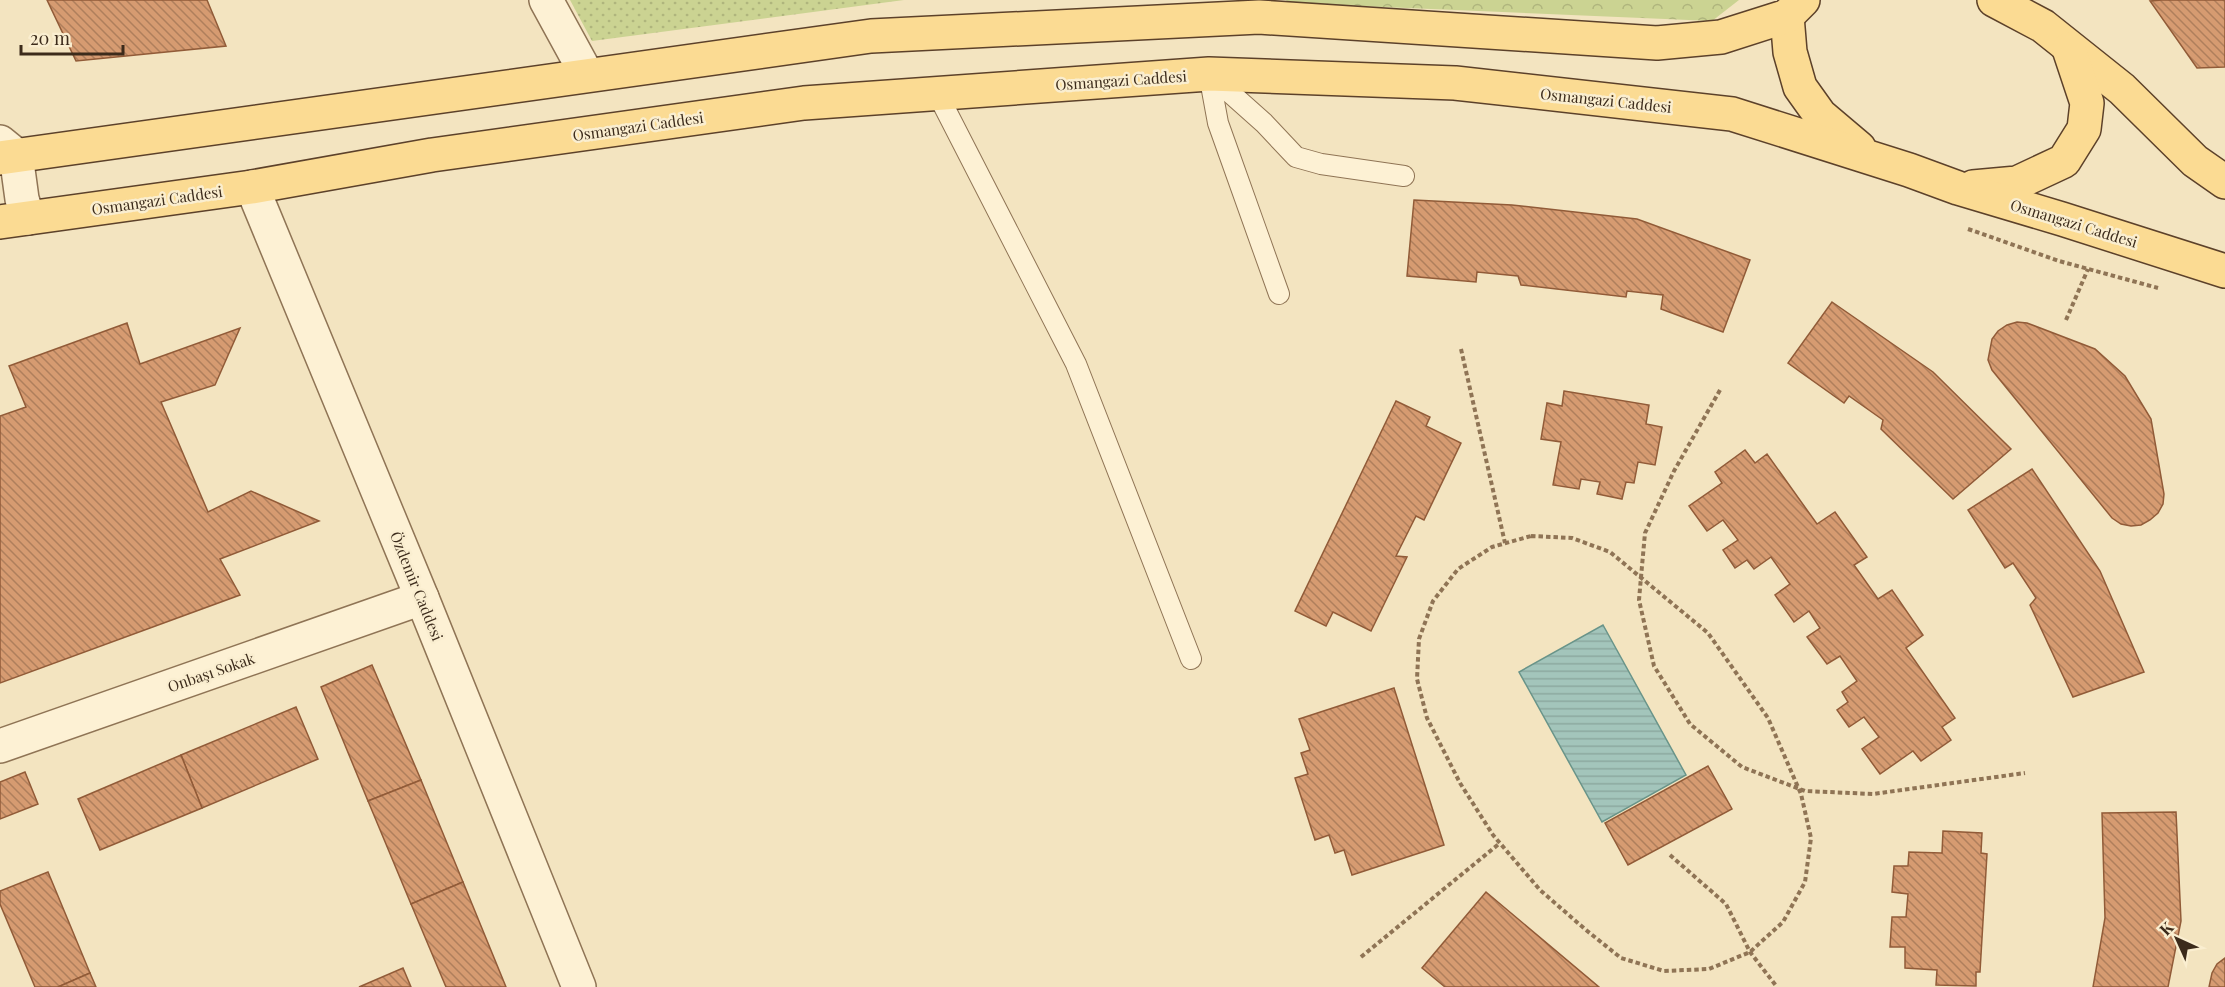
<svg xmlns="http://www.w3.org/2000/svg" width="2225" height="987" font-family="'Playfair Display',serif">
<defs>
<pattern id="grass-dots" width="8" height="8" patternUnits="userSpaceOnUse" patternTransform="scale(1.5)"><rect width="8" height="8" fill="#cbd392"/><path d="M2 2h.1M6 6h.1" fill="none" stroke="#afb57d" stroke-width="1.8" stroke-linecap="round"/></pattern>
<pattern id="forest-crowns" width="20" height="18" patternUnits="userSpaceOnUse" patternTransform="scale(1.5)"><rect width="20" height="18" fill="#cbd392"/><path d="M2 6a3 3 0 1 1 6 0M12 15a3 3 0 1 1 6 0" fill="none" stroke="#afb57d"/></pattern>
<pattern id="water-rules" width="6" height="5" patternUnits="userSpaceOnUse" patternTransform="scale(1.5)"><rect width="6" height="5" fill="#a3c5bb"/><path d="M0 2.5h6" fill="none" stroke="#8da9a0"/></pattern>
<pattern id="building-back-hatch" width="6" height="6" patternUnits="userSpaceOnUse" patternTransform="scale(1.5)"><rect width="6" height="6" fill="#d69b71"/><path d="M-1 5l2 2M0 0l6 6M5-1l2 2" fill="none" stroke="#af7f5c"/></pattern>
</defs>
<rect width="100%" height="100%" fill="#f3e4c0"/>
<!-- grass -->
<path fill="url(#grass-dots)" d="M 570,0 L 904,0 L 592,41 Z"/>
<!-- forest -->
<path fill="url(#forest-crowns)" d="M 1286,0 L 1739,0 L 1712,21 L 1288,3 Z"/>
<!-- water -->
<path fill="url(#water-rules)" stroke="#699489" stroke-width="1.5" d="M 1603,625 L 1686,775 L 1602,822 L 1519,672 Z"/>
<!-- building -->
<g fill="url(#building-back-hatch)" stroke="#915b38" stroke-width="1.5">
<path d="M 47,0 L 207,0 L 226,46 L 76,61 Z"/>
<path d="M 2162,0 L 2225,0 L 2225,67 L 2197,68 L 2150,1 Z"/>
<path d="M 1414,200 L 1512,205 L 1637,219 L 1750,260 L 1723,332 L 1661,309 L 1663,295 L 1627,291 L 1626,297 L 1521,285 L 1518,276 L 1477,272 L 1476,282 L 1407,276 Z"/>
<path d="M 1832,302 L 1933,372 L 2011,449 L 1953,499 L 1881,429 L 1883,420 L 1849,396 L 1844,403 L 1788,363 Z"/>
<path d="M 2017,322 L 2027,323 L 2095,349 L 2125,376 L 2151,419 L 2164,494 L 2163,504 L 2158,513 L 2150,520 L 2141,525 L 2131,526 L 2121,524 L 2112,518 L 1992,370 L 1988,360 L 1992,339 L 1998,331 L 2007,325 Z"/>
<path d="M 127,323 L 140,364 L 240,328 L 215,385 L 161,402 L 208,512 L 251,491 L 319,521 L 220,559 L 240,595 L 0,683 L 0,416 L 26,407 L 9,366 Z"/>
<path d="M 1564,391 L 1649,405 L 1646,424 L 1662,427 L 1655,465 L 1638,462 L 1634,483 L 1626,482 L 1622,499 L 1597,494 L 1600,482 L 1581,479 L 1579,489 L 1553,485 L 1561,442 L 1541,439 L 1547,403 L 1562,406 Z"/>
<path d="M 1396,401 L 1430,417 L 1426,426 L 1461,443 L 1424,520 L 1416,516 L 1396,556 L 1407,557 L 1371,631 L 1333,612 L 1326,626 L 1295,611 Z"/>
<path d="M 1745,450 L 1755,463 L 1767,454 L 1817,524 L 1835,512 L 1867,557 L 1854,565 L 1878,599 L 1892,590 L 1923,635 L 1906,648 L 1955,718 L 1942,727 L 1951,740 L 1921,761 L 1913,751 L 1880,774 L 1862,749 L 1879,737 L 1864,717 L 1849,727 L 1837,710 L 1848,702 L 1842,692 L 1857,681 L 1840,656 L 1827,664 L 1807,637 L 1820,628 L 1809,611 L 1794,622 L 1775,595 L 1790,584 L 1771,557 L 1754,569 L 1747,560 L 1735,568 L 1723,550 L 1738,540 L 1723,520 L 1707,531 L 1689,506 L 1722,483 L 1715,472 Z"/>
<path d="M 2032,469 L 2100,571 L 2144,672 L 2073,697 L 2030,605 L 2036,598 L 2013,563 L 2005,568 L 1968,510 Z"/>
<path d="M 372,665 L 421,780 L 368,801 L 321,687 Z"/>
<path d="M 1394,688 L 1444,845 L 1352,875 L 1344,850 L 1335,853 L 1329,835 L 1315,840 L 1295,778 L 1308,774 L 1301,753 L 1310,750 L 1299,719 Z"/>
<path d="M 296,707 L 318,759 L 202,808 L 181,755 Z"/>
<path d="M 181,755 L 202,808 L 100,850 L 78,799 Z"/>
<path d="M 1708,766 L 1732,809 L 1628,865 L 1605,823 Z"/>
<path d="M 25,772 L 38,804 L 0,819 L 0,782 Z"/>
<path d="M 421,780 L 463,882 L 411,904 L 368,801 Z"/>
<path d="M 2176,812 L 2181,921 L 2168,987 L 2093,987 L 2105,918 L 2102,813 Z"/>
<path d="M 1943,831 L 1982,833 L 1981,853 L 1987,854 L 1980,972 L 1976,972 L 1976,986 L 1936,985 L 1937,970 L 1905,968 L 1905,947 L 1890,947 L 1892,917 L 1906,917 L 1908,894 L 1892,892 L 1894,866 L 1908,866 L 1909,852 L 1942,853 Z"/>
<path d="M 48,872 L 90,973 L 58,987 L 35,987 L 0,904 L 0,891 Z"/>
<path d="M 463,882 L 506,987 L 446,987 L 411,904 Z"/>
<path d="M 1486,892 L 1599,987 L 1445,987 L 1422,968 Z"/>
<path d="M 2225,958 L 2225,987 L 2209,987 L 2212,973 L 2217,964 Z"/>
<path d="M 403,968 L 411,987 L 359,987 Z"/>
<path d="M 90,973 L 96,987 L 58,987 Z"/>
</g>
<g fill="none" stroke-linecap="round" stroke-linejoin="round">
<!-- service casing -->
<g stroke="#8f7455" stroke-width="22">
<g id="service">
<path d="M 1209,74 L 1218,123 L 1279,294"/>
<path d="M 1209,74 L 1264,123 L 1296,157 L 1321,164 L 1404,176"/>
<path d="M 937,93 L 1076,364 L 1191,659"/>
</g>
</g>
<!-- minor casing -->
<g stroke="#8f7455" stroke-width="36">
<g id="minor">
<path d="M 546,0 L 587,75"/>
<path d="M 252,187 L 422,598 L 579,987"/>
<path d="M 0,746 L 422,598"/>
</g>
</g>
<!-- tertiary casing -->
<g stroke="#8f7455" stroke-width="36">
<path id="tertiary" d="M 0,142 L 16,155 L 22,199 L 28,218"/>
</g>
<!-- primary casing -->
<g stroke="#5c412a" stroke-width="36">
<g id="primary">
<path d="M 1994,0 L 2043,26 L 2122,89 L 2195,161 L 2225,182"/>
<path d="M 1787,16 L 1790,52 L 1800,87 L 1820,115 L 1859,148"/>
<path d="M 0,158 L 871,36 L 1259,17 L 1657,43 L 1721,37 L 1787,16 L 1803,0"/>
<path d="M 1973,187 L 2017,183 L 2064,161 L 2084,129 L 2087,103 L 2069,49"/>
<path d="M 0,222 L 252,187 L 432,155 L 804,103 L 1209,74 L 1455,83 L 1732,114 L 1909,170 L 1958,188 L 2062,219 L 2225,271"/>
</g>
</g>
<!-- path -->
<g stroke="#8f7455" stroke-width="4" stroke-dasharray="4.5 3" stroke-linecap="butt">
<path d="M 1968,229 L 2059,261 L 2158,288"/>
<path d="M 2066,320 L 2088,269"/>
<path d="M 1461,349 L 1505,543"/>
<path d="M 1720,390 L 1674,471 L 1645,533 L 1641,577 L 1639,600 L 1654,666 L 1690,724 L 1742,767 L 1805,791 L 1873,794 L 2025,773"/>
<path d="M 1531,536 L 1572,538 L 1610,552 L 1708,633 L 1768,718 L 1801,794 L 1811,838 L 1805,882 L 1783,922 L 1750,952 L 1709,969 L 1664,971 L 1621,958 L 1586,930 L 1540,890 L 1493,835 L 1460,783 L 1427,718 L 1417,679 L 1419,639 L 1433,601 L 1458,569 L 1492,547 Z"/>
<path d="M 1670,855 L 1726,904 L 1750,952 L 1777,987"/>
<path d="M 1361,957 L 1500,843"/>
</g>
<!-- service -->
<use href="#service" stroke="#fdf1d4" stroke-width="20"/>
<!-- minor -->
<use href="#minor" stroke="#fdf1d4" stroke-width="33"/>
<!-- tertiary -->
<use href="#tertiary" stroke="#fdf1d4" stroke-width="33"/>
<!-- primary -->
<use href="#primary" stroke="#fbdb93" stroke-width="33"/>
</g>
<g text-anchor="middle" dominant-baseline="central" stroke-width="5" stroke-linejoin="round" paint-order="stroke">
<!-- street labels -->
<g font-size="15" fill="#3c2b1b" stroke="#faeed0">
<text transform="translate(1121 80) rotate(-4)">Osmangazi Caddesi</text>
<text transform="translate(1606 100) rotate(6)">Osmangazi Caddesi</text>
<text transform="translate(638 126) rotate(-8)">Osmangazi Caddesi</text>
<text transform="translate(157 200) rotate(-8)">Osmangazi Caddesi</text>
<text transform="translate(2074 223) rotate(17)">Osmangazi Caddesi</text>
<text transform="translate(417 586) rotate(68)">Özdemir Caddesi</text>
<text transform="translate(211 672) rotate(-19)">Onbaşı Sokak</text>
</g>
</g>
<!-- north arrow -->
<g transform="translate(2177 939) rotate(315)" stroke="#faeed0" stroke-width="4.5" paint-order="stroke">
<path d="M0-4.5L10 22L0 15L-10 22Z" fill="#3c2b1b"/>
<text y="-9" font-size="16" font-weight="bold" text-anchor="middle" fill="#3c2b1b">K</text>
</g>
<!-- scale -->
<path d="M21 45v9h102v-9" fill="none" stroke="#3c2b1b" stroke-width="3"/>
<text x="30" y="45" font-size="18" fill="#3c2b1b" stroke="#faeed0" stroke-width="4.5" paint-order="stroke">20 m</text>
</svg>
